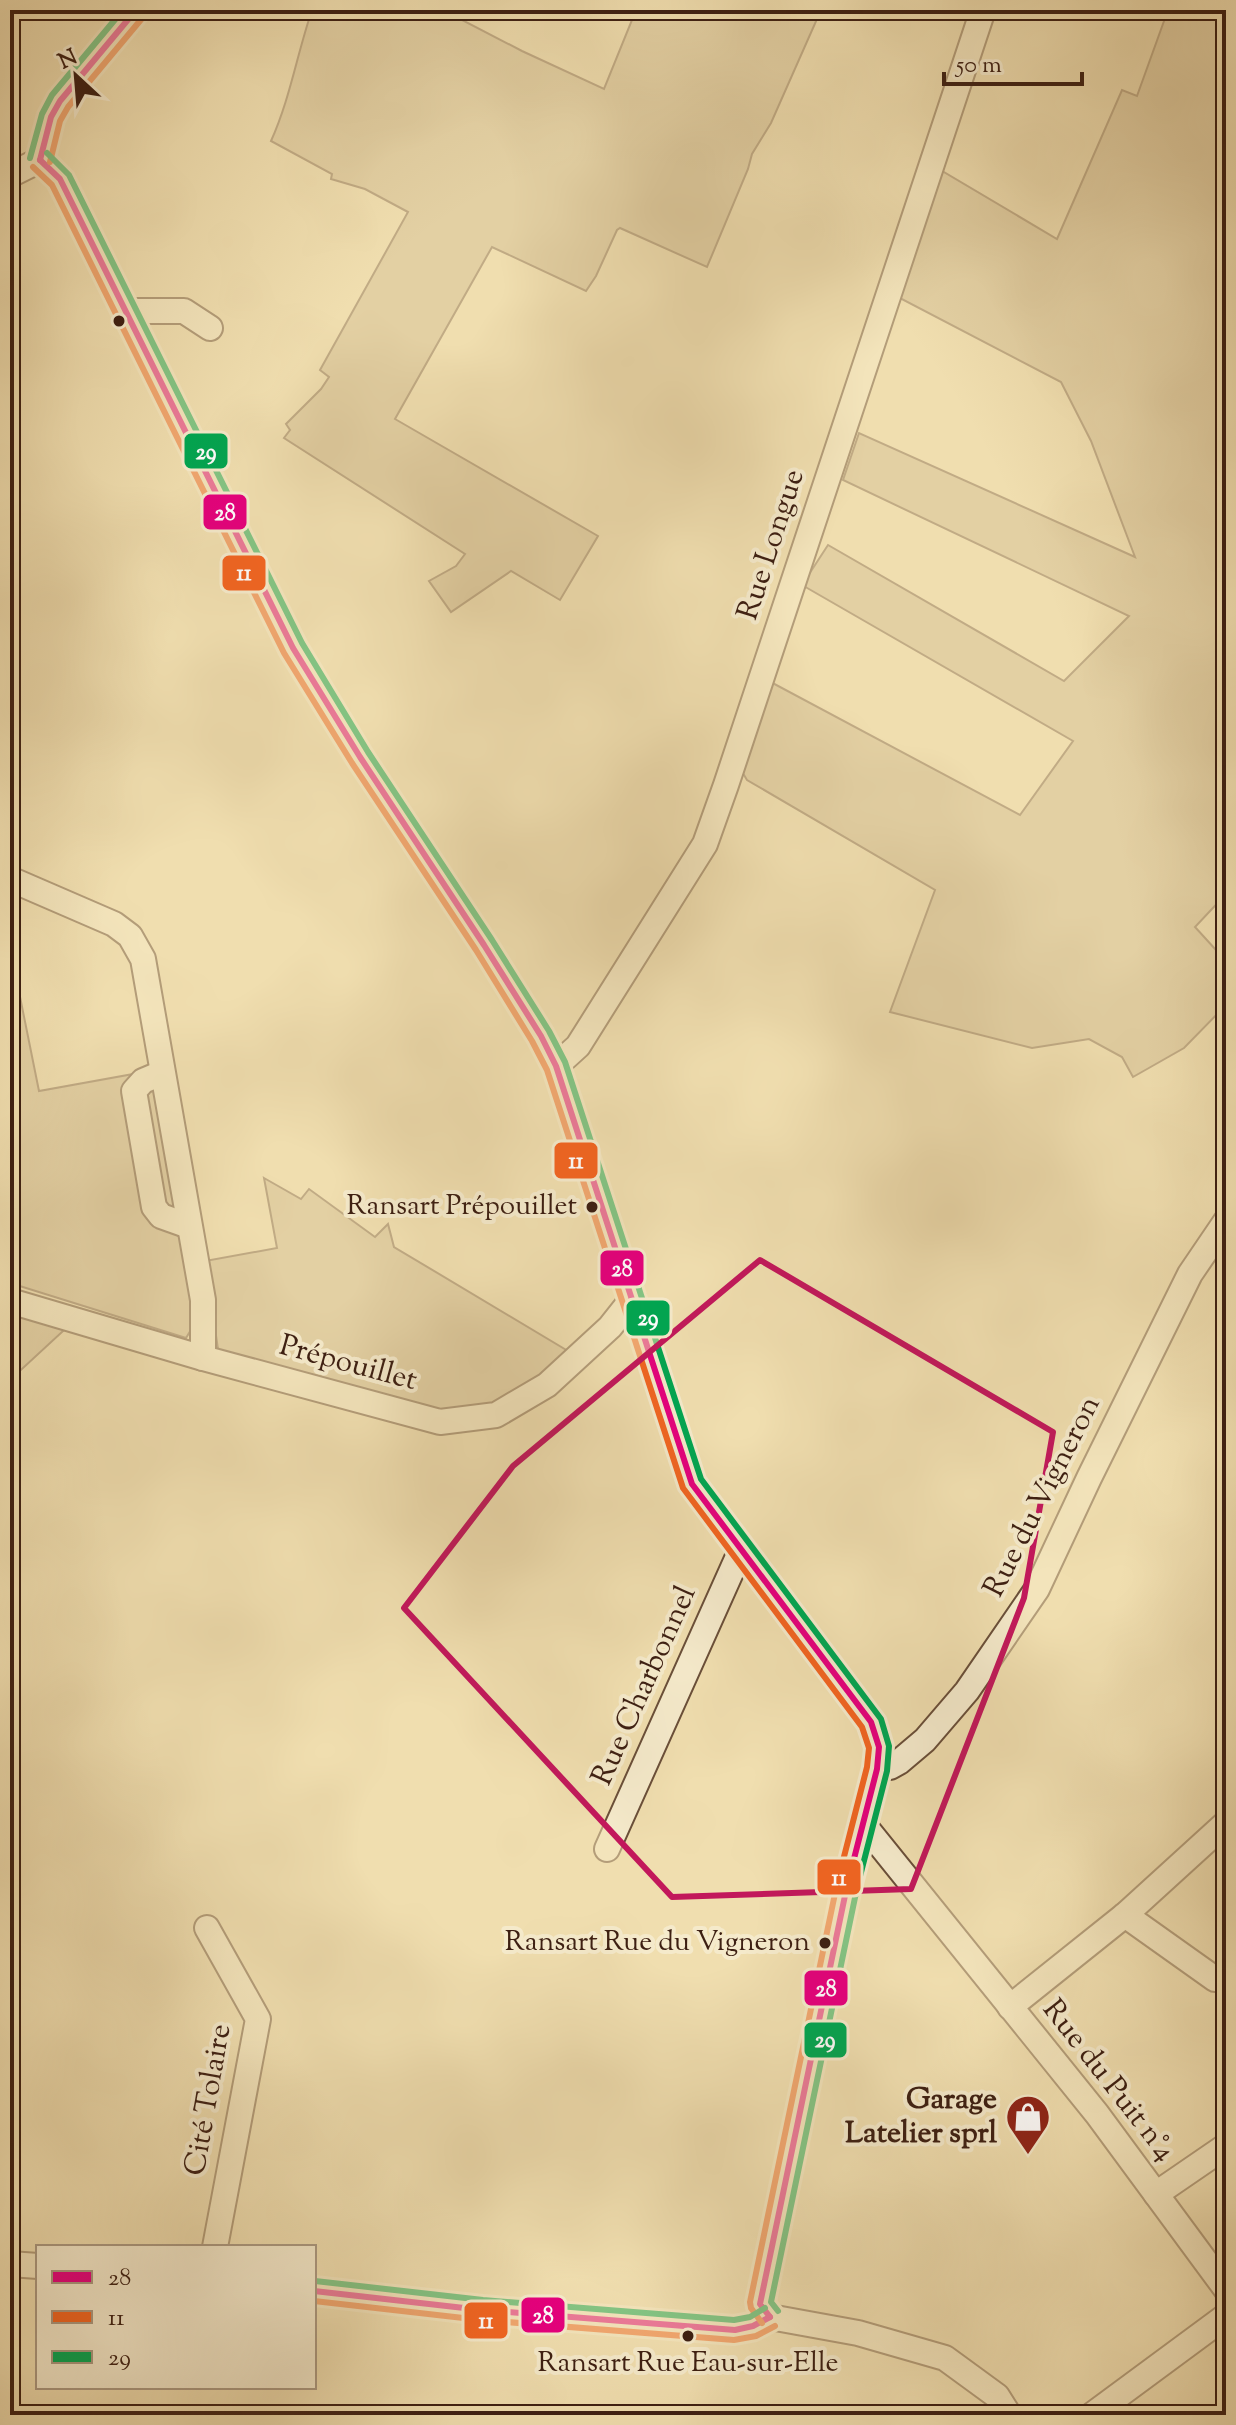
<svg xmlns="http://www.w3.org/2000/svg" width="1236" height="2425" font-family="'Sorts Mill Goudy',serif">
<rect width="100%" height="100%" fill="#f0deaf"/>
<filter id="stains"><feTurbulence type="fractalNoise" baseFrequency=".0025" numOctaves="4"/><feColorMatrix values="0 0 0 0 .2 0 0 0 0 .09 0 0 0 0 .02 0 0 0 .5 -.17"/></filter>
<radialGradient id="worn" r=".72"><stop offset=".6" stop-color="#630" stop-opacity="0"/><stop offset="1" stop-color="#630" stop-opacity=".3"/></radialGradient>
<!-- green -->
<g fill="#d2be94" stroke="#886e53" stroke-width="2">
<path d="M 312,10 L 443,10 L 522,51 L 604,89 L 636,10 L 821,10 L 771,123 L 752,154 L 748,169 L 707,267 L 620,228 L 617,230 L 596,276 L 586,291 L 492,247 L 395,419 L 598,536 L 560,600 L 511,571 L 451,612 L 429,581 L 456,566 L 465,554 L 284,438 L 290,430 L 286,424 L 321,389 L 329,377 L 320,370 L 408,212 L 365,189 L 331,179 L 332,174 L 271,141 C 290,99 297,54 312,10 Z"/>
<path d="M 1168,10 L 1226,10 L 1226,894 L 1195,927 L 1226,961 L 1226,1005 L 1184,1048 L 1133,1077 L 1122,1057 L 1089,1039 L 1032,1048 L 890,1012 L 935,890 L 747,780 L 738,765 L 767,680 L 1020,815 L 1073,741 L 802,585 L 828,545 L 1064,681 L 1129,616 L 843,480 L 859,433 L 1135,557 L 1091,441 L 1061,382 L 894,295 L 937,168 L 1057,239 L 1122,90 L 1137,96 Z"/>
<path d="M 15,972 L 39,1091 L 161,1069 L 203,1310 L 186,1338 L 10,1283 L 10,983 Z"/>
<path d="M 264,1178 L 301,1199 L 309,1189 L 375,1237 L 388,1224 L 394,1247 L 578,1357 L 496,1415 L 414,1408 L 219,1356 L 205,1261 L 277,1248 Z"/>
<path d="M 10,1300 L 75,1320 L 10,1380 Z"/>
</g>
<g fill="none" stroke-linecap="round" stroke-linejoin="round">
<!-- minor casing -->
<g stroke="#6a4f39" stroke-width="28">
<g id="minor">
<path d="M 40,160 L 60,179 L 293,648 L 360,757 L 484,945 L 541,1036 L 556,1066 L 692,1484 L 871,1722 L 879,1747 L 877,1769 L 847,1886 L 760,2304 L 770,2317 L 858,2333 L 945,2358 L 997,2396 L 1009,2415"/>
<path d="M 40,160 L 51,117 L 60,101 L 136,10"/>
<path d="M 10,175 L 40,160"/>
<path d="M 126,311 L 184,311 L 210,328"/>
<path d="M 10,879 L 114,924 L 130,936 L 143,959 L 203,1300 L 203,1358"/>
<path d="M 556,1066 L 578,1046 L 705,844 L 726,785 L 983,10"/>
<path d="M 162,1073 L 143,1081 L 134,1091 L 154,1207 L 161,1216 L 189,1226"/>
<path d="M 10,1301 L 203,1358 L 440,1422 L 496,1415 L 547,1385 L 610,1327 L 633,1298"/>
<path d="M 877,1769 L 890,1767 L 899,1762 L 925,1740 L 967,1691 L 1037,1589 L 1089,1478 L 1190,1274 L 1226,1221"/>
<path d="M 864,1825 L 1097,2114 L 1226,2289"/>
<path d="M 607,1849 L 741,1550"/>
<path d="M 1125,1915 L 1215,1979"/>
<path d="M 207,1928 L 258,2019 L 215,2247"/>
<path d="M 1010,2007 L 1125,1915 L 1226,1823"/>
<path d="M 1156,2194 L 1226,2146"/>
<path d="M 10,2264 L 38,2266"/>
<path d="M 314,2291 L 482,2310 L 735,2330 L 753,2326 L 770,2317"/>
<path d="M 1092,2415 L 1226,2316"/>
</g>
</g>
<!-- minor -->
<use href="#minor" stroke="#f5eacb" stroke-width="24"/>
<!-- bus-1 casing -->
<g stroke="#f5eacb" stroke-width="12">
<g id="bus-1">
<path d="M 40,160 L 60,179 L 293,648 L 360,757 L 484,945 L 541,1036 L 556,1066 L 692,1484 L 871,1722 L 879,1747 L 877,1769 L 847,1886 L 760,2304 L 770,2317"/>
<path d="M 40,160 L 51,117 L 60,101 L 136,10"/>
<path d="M 314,2291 L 482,2310 L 735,2330 L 753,2326 L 770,2317"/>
</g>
</g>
<!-- bus-2 casing -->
<g stroke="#f5eacb" stroke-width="12">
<g id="bus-2">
<path d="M 50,162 L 60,121 L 68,107 L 144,16"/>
<path d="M 33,167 L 52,185 L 284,653 L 352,763 L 476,950 L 532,1041 L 547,1070 L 683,1488 L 862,1727 L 869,1748 L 867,1767 L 837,1884 L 750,2302 L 751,2308 L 762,2323"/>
<path d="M 314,2301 L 481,2320 L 734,2340 L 756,2336 L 775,2326"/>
</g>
</g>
<!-- bus-3 casing -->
<g stroke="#f5eacb" stroke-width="12">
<g id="bus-3">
<path d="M 47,153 L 69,175 L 302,643 L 368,752 L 492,940 L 549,1031 L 565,1062 L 701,1479 L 881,1719 L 889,1746 L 887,1771 L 857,1888 L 771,2302 L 778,2311"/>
<path d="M 30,158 L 42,114 L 52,95 L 123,10"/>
<path d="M 315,2281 L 483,2300 L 734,2320 L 750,2317 L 765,2308"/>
</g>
</g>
<!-- bus-1 -->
<use href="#bus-1" stroke="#e5007d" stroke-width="6"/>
<!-- bus-2 -->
<use href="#bus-2" stroke="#f26522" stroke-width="6"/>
<!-- bus-3 -->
<use href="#bus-3" stroke="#00a651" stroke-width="6"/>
</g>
<!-- marked area -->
<path d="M0 0H1236V2425H0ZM 760,1260 L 1053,1432 L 1024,1598 L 911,1889 L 672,1897 L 404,1608 L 513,1466 Z" fill="#f0deaf" fill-opacity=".55" fill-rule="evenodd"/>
<path fill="none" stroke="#c2185b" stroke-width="6" stroke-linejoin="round" d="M 760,1260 L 1053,1432 L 1024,1598 L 911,1889 L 672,1897 L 404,1608 L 513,1466 Z"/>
<!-- icons -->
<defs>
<g id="shop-pin" transform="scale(2.3)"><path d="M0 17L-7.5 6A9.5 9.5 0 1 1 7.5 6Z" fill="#8f2418" stroke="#f5eacb"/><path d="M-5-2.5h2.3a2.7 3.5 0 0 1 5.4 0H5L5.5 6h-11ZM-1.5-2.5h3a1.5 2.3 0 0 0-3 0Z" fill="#fff"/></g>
</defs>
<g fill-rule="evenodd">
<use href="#shop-pin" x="1028" y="2117"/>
</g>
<!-- markers -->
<g fill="#3d1f12" stroke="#f5eacb" stroke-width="3">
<circle cx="119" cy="321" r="7"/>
<circle cx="592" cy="1207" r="7"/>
<circle cx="825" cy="1943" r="7"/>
<circle cx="688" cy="2336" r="7"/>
</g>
<g text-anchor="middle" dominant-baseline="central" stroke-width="8" stroke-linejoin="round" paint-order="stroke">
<!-- bus labels -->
<g font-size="28" fill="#3d1f12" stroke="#f5eacb" text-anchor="end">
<text x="577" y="1207">Ransart Prépouillet</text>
<text x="810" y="1943">Ransart Rue du Vigneron</text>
<text x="688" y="2364" text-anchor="middle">Ransart Rue Eau-sur-Elle</text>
</g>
<!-- street labels -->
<g font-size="30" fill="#3d1f12" stroke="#f5eacb">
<text transform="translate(772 545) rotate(-72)">Rue Longue</text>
<text transform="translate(348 1364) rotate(15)">Prépouillet</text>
<text transform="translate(1043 1497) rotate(-63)">Rue du Vigneron</text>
<text transform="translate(645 1686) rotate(-66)">Rue Charbonnel</text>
<text transform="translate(1108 2081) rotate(52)">Rue du Puit n°4</text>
<text transform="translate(209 2100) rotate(-80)">Cité Tolaire</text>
</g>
<!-- poi labels -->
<g font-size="30" font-weight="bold" fill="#3d1f12" stroke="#f5eacb" text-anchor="end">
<text x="997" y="2100">Garage<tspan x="997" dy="34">Latelier sprl</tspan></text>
</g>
</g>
<g stroke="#f5eacb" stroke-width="3">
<rect x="183" y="432" width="46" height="38" rx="8" fill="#00a651"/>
<rect x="202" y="493" width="46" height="38" rx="8" fill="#e5007d"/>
<rect x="221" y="554" width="46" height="38" rx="8" fill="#f26522"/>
<rect x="553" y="1141" width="46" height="39" rx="8" fill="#f26522"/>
<rect x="599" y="1249" width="46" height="38" rx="8" fill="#e5007d"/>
<rect x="625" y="1299" width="46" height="38" rx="8" fill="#00a651"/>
<rect x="816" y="1858" width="46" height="38" rx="8" fill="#f26522"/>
<rect x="803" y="1969" width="46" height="38" rx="8" fill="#e5007d"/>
<rect x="803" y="2021" width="45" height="38" rx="8" fill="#00a651"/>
<rect x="520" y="2296" width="46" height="38" rx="8" fill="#e5007d"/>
<rect x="463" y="2301" width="46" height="39" rx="8" fill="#f26522"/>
</g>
<g font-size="22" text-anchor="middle" font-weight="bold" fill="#fff">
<text x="206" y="459">29</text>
<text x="225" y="520">28</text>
<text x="244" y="580">11</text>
<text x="576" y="1168">11</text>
<text x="622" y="1276">28</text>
<text x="648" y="1325">29</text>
<text x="839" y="1885">11</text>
<text x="826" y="1996">28</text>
<text x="825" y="2047">29</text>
<text x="543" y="2323">28</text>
<text x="486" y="2328">11</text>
</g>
<!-- margin -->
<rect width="1236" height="2425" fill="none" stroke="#f0deaf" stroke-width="40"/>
<rect x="12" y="12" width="1212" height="2401" fill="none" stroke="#3d1f12" stroke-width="4"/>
<rect x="20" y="20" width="1196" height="2385" fill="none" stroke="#3d1f12" stroke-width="2"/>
<!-- legend -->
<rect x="36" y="2245" width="280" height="144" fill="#f5eacb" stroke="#ab9981" stroke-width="2"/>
<rect x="52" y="2271" width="40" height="12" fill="#e5007d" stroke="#ab9981" stroke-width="2"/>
<text x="108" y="2285" font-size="24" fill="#3d1f12">28</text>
<rect x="52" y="2311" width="40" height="12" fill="#f26522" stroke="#ab9981" stroke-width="2"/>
<text x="108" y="2325" font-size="24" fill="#3d1f12">11</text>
<rect x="52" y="2351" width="40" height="12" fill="#00a651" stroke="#ab9981" stroke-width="2"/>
<text x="108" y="2365" font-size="24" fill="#3d1f12">29</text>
<!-- north arrow -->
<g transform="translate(76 76) rotate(334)" stroke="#f5eacb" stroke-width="6" paint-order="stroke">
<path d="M0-6L14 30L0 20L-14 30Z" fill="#3d1f12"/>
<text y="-12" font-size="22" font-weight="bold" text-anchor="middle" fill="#3d1f12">N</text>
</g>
<!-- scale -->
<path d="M944 72v12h138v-12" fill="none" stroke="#3d1f12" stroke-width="4"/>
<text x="956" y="72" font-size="24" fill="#3d1f12" stroke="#f5eacb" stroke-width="6" paint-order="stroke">50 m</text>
<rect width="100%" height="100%" filter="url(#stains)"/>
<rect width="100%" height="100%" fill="url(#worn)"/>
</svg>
